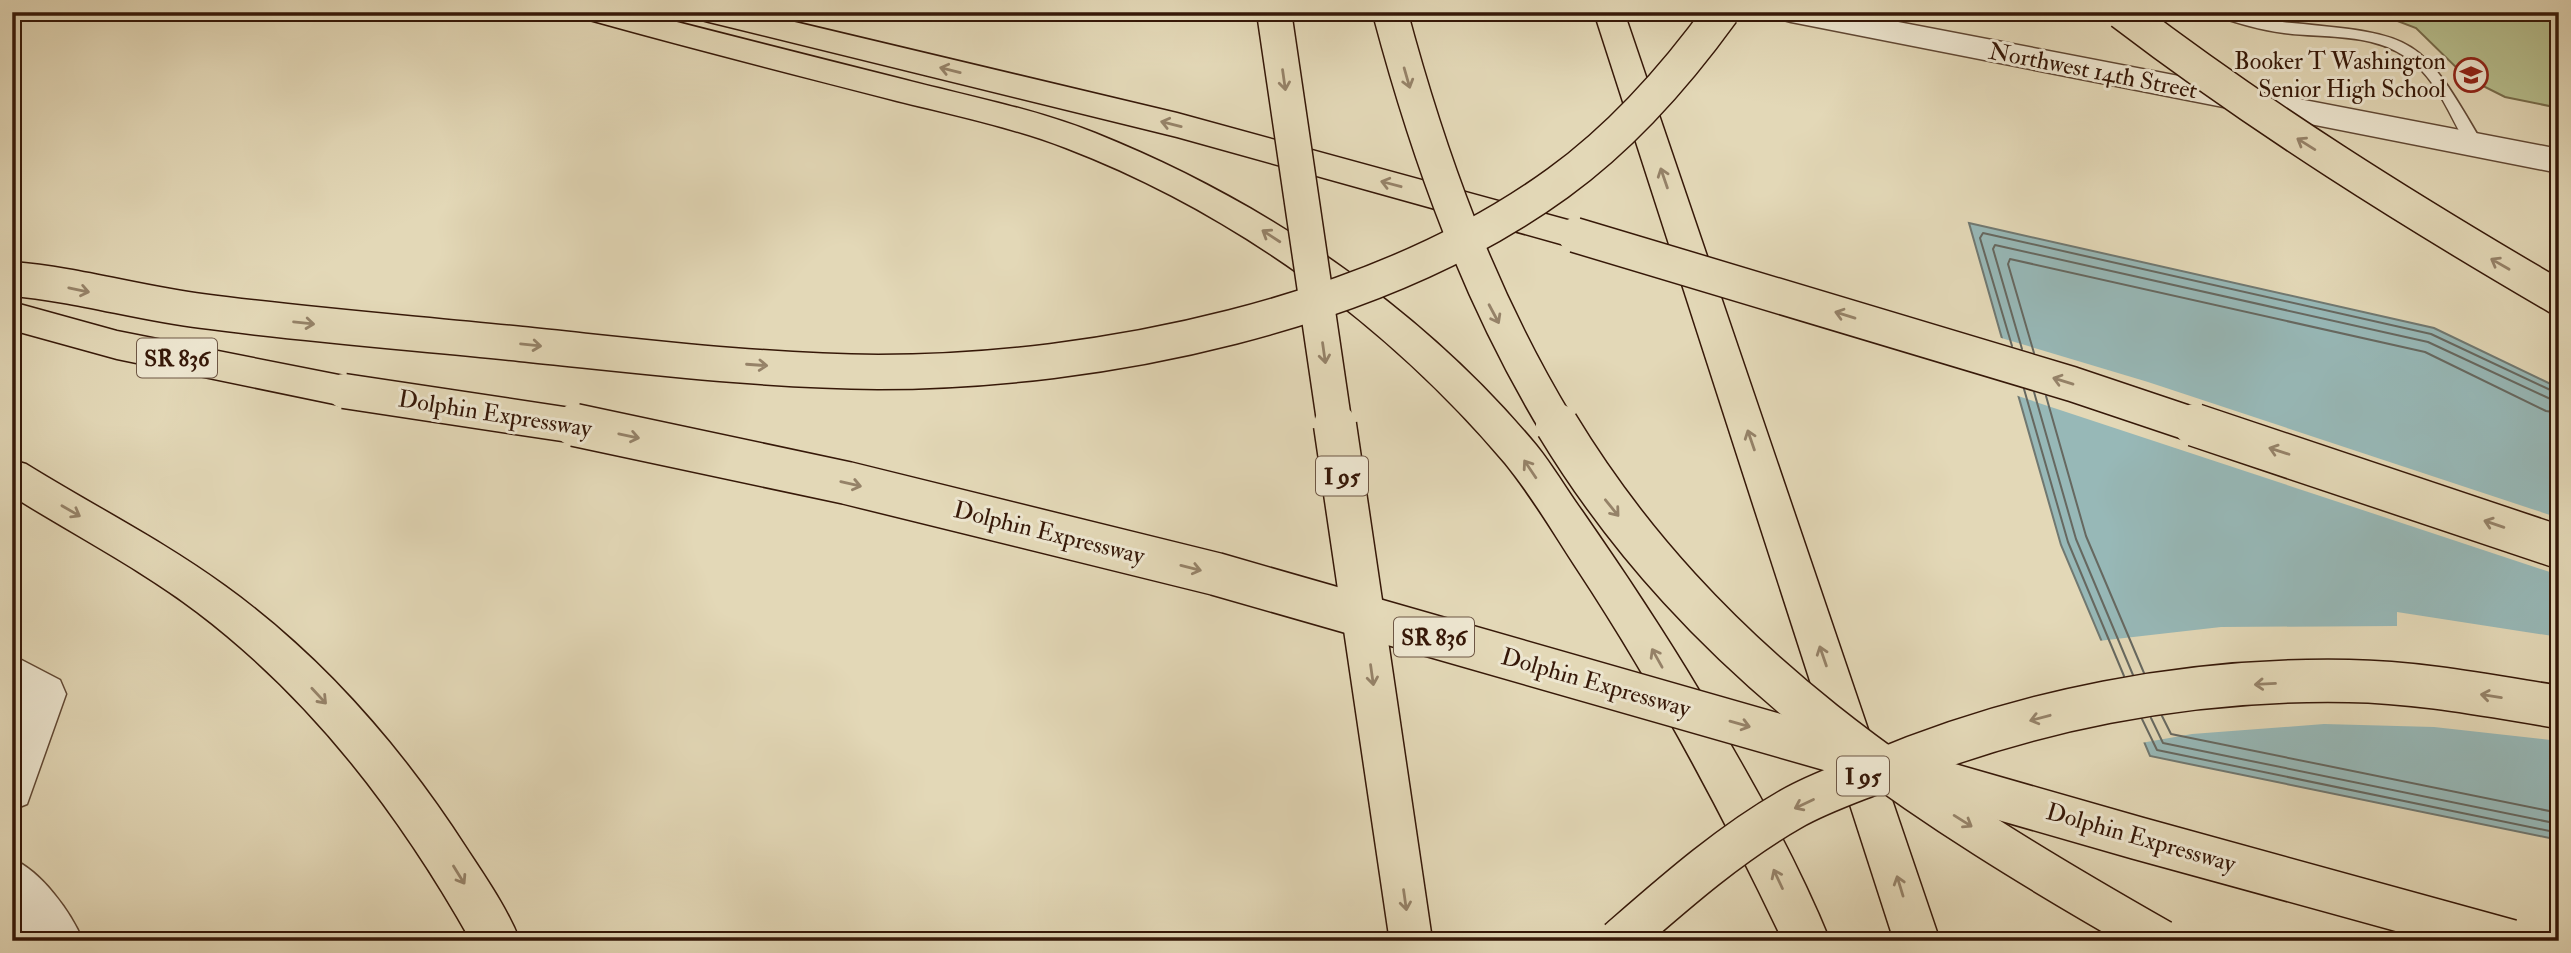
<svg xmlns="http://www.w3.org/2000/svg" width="2571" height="953" font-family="'IM FELL Double Pica',serif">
<rect width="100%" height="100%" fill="#e3d8b7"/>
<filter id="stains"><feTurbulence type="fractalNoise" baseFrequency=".00286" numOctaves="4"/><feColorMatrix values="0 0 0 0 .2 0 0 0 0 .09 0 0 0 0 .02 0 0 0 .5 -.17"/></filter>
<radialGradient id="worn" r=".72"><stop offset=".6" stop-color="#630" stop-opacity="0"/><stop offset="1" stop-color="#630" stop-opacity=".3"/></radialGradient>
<!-- green -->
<path fill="#b6be8d" stroke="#766b4a" stroke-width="2" d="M 2374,12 L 2559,12 L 2559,108 L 2505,97 L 2467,78 L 2416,28 Z"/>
<!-- water -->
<path fill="#97b8b7" stroke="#707871" stroke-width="2" d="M 1969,223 L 2434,328 L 2559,388 L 2559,840 L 2150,756 L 2061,545 Z"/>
<!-- pier -->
<g fill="#e3d8b7">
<path d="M 1998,337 L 2148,382 L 2559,518 L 2559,575 L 2015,395 Z"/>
<path d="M 2397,612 L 2559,637 L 2559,741 L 2434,727 L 2324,724 L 2192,734 L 2141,743 L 2098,641 L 2221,627 L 2397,626 Z"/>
</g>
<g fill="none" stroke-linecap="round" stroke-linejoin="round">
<!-- shore -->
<g stroke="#666860" stroke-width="2">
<path d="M 2012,346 L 1980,238 L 1983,233 L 2431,334 L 2559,394"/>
<path d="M 2022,349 L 1993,249 L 1995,245 L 2428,342 L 2559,403"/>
<path d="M 2034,353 L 2008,264 L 2010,259 L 2425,352 L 2546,411 L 2559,413"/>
<path d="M 2024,389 L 2068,542 L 2124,676"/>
<path d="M 2034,392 L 2076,539 L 2133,675"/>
<path d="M 2046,396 L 2086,536 L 2144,673"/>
<path d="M 2162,716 L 2171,734 L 2559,813"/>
<path d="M 2151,718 L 2163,743 L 2559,824"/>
<path d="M 2142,719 L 2157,750 L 2559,833"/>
</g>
<!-- service casing -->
<g stroke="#614834" stroke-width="3">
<path id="service" d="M 2213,12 C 2241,12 2265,21 2292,23 C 2417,35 2420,35 2483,144 L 2481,148 L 2469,148 C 2452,121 2441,88 2417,66 C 2380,31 2330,39 2284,33 C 2260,30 2238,23 2216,16 Z"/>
</g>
<!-- minor casing -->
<g stroke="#614834" stroke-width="3">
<g id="minor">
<path d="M 12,655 L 60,680 L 66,694 L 27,804 L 12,810 L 12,727 L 21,702 L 12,697 Z"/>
<path d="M 12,859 C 41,871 71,912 83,941 L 30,941 L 12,918 Z"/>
</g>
</g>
<!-- tertiary casing -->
<g stroke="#614834" stroke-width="3">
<path id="tertiary" d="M 1776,12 L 1846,12 L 2559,149 L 2559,173 L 1791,22 L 1780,19 Z"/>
</g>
<!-- motorway casing -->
<g stroke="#361808" stroke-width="3">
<g id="motorway">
<path d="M 582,12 L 638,12 C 726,35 814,57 902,79 C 966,96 1033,108 1095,133 C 1262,200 1420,306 1536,445 C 1553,466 1566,489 1582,511 C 1623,570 1663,630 1700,692 C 1747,772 1795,855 1830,941 L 1783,941 C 1722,813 1655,687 1577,569 C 1554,534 1532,496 1505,463 C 1388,325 1235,213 1066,148 C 1011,127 953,115 897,101 C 793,74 689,48 586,19 Z"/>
<path d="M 694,12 L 753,12 L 1177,113 L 1575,222 L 1587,226 L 1592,235 L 1587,244 L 1575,248 L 1177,137 L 709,22 L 698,19 Z"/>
<path d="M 1594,12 L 1624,12 L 1940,941 L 1894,941 Z"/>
<path d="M 12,302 L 117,331 L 344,376 L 357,380 L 363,391 L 357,402 L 344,406 L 117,359 L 12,330 Z"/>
<path d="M 12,460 L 26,464 C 92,505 162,540 225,586 C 322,656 402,748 467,849 C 486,878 507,908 520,941 L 471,941 C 400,815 313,700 197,612 C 139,568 74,535 12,496 Z"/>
</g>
</g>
<!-- service -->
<use href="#service" fill="#ede6d0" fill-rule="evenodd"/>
<!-- minor -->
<use href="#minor" fill="#ede6d0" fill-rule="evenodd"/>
<!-- tertiary -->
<use href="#tertiary" fill="#ede6d0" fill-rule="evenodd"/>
<!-- motorway -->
<use href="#motorway" fill="#e3d8b7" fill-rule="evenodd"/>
<!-- motorway-bridge-far1 casing -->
<g stroke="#361808" stroke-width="37" stroke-linecap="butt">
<g id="motorway-bridge-far1">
<path d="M 1274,12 L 1335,427"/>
<path d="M 1390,12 C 1429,158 1479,297 1558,427"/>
<path d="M 2122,12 C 2261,118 2408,210 2559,298"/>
<path d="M 1575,235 L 2072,384 L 2200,427"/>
<path d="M 12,279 C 76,284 138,303 202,311 C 308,325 415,333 521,344 C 640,356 759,371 878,372 C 1099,372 1376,315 1558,183 C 1623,136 1675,77 1722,12"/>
<path d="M 344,391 L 583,427"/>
</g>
</g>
<!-- motorway-bridge casing -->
<g stroke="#361808" stroke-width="45" stroke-linecap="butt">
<g id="motorway-bridge">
<path d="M 575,425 L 847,483 L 1216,574 L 2137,838 L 2511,941"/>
<path d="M 1335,425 L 1411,941"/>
<path d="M 1557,425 C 1703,666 1922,805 2161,941"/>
<path d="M 2195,425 L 2559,547"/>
<path d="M 1619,941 C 1673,894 1728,845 1791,809 C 1817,794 1846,784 1874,773 C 2023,710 2187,678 2349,681 C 2419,682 2490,696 2559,707"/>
</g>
</g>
<!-- motorway-bridge-far1 -->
<use href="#motorway-bridge-far1" stroke="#e3d8b7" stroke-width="34"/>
<!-- motorway-bridge -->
<use href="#motorway-bridge" stroke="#e3d8b7" stroke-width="42"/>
</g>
<!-- one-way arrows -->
<defs><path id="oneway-shaft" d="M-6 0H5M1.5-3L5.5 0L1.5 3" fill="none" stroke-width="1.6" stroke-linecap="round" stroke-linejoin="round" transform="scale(1.75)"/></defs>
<g stroke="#958268">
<use href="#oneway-shaft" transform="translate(950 70) rotate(-166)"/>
<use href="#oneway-shaft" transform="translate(1407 78) rotate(74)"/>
<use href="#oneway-shaft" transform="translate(1284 80) rotate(82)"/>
<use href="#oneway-shaft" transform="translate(1171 124) rotate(-166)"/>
<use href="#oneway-shaft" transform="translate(2306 144) rotate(-148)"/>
<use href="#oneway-shaft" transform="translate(1664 178) rotate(-109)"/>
<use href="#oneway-shaft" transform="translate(1391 184) rotate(-165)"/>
<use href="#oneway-shaft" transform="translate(1271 236) rotate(-147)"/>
<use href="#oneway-shaft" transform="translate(2500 264) rotate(-150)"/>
<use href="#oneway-shaft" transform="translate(79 290) rotate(12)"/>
<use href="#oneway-shaft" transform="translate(1494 314) rotate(62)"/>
<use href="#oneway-shaft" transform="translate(1845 315) rotate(-163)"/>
<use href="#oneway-shaft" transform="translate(304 323) rotate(6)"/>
<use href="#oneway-shaft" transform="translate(531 345) rotate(6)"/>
<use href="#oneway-shaft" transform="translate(1324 353) rotate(82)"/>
<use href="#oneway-shaft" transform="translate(757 365) rotate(4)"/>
<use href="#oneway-shaft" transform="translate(2063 381) rotate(-163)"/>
<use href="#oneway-shaft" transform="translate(629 436) rotate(12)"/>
<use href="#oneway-shaft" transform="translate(1751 440) rotate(-109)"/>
<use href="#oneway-shaft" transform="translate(2279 451) rotate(-162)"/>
<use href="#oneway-shaft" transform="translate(1530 469) rotate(-124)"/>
<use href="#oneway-shaft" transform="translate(851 484) rotate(13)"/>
<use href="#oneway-shaft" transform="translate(1612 508) rotate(51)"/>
<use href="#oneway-shaft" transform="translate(71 511) rotate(30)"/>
<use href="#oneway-shaft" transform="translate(2494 524) rotate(-161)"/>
<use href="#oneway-shaft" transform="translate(1191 568) rotate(14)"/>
<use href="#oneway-shaft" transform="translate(1823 656) rotate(-109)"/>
<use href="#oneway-shaft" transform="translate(1657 658) rotate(-119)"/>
<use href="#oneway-shaft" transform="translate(1372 675) rotate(82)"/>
<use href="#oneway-shaft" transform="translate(2265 684) rotate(177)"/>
<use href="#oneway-shaft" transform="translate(319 696) rotate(47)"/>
<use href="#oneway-shaft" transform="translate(2491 696) rotate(-171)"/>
<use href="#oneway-shaft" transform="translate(2040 718) rotate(165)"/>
<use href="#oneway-shaft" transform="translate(1740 724) rotate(16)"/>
<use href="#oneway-shaft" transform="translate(1804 804) rotate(155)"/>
<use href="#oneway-shaft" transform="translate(1963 821) rotate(32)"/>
<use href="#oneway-shaft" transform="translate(459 875) rotate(58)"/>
<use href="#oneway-shaft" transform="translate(1778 879) rotate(-115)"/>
<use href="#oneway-shaft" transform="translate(1900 886) rotate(-107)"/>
<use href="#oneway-shaft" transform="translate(1405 900) rotate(82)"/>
</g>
<!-- icons -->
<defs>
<g id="school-ring" transform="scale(1.75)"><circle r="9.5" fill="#ede6d0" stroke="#8f2418" stroke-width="1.5"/><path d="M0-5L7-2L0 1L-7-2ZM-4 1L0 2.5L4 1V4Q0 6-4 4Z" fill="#8f2418"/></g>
</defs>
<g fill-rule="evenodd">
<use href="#school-ring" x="2471" y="75"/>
</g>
<g text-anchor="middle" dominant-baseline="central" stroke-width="6" stroke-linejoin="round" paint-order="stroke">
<!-- shield labels -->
<g fill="#ede6d0" stroke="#6d5644" stroke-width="2">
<rect x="137" y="338.5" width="80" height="39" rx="5"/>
<rect x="1316" y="456.5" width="52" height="39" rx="5"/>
<rect x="1394" y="617.5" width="80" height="39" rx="5"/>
<rect x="1837" y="756.5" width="52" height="39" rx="5"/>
</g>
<g font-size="23" font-weight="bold" fill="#361808">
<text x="177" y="358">SR 836</text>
<text x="1342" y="476">I 95</text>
<text x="1434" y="637">SR 836</text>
<text x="1863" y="776">I 95</text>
</g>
<!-- poi labels -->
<g font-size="24" fill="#361808" stroke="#ede6d0" text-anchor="end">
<text x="2446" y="61">Booker T Washington<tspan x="2446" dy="28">Senior High School</tspan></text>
</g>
<!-- street labels -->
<g font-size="24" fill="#361808" stroke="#ede6d0">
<text transform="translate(2093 71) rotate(11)">Northwest 14th Street</text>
<text transform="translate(495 414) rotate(9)">Dolphin Expressway</text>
<text transform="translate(1049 533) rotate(14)">Dolphin Expressway</text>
<text transform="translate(1596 683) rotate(16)">Dolphin Expressway</text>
<text transform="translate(2141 838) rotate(16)">Dolphin Expressway</text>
</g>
</g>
<!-- margin -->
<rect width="2571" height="953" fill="none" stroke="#e3d8b7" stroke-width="42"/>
<rect x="14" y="14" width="2543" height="925" fill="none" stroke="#361808" stroke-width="3.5"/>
<rect x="21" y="21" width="2529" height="911" fill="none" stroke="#361808" stroke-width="2"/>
<rect width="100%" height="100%" filter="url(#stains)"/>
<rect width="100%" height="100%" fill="url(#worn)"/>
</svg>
